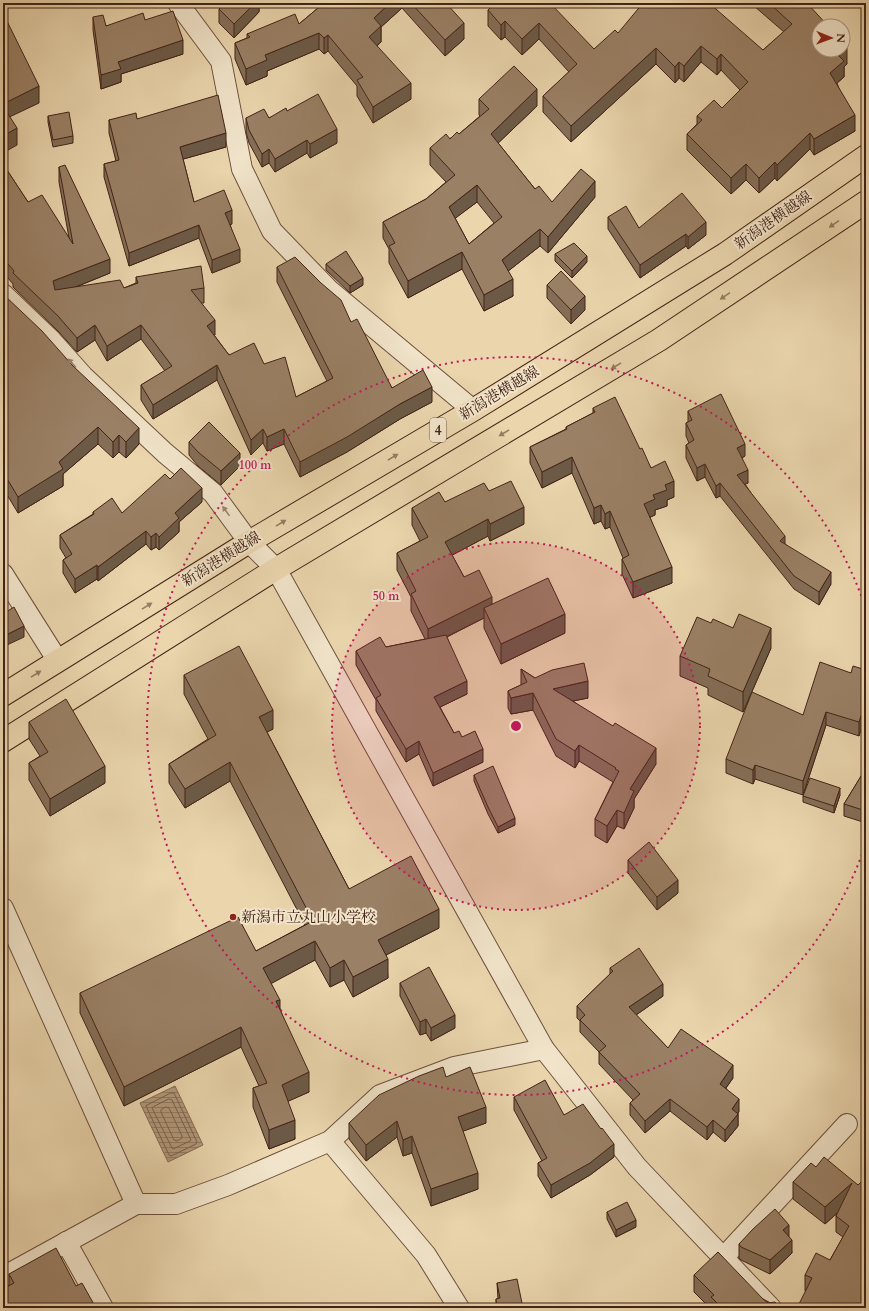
<svg xmlns="http://www.w3.org/2000/svg" width="869" height="1311" font-family="Cardo,'Noto Serif JP',serif">
<defs>
<pattern id="water-rules" width="6" height="5" patternUnits="userSpaceOnUse"><rect width="6" height="5" fill="#b1987a"/><path d="M0 2.5h6" fill="none" stroke="#927c63"/></pattern>
</defs>
<rect width="100%" height="100%" fill="#ead5ad"/>
<filter id="stains"><feTurbulence type="fractalNoise" baseFrequency=".005" numOctaves="4"/><feColorMatrix values="0 0 0 0 .2 0 0 0 0 .09 0 0 0 0 .02 0 0 0 .5 -.17"/></filter>
<radialGradient id="worn" r=".72"><stop offset=".6" stop-color="#630" stop-opacity="0"/><stop offset="1" stop-color="#630" stop-opacity=".3"/></radialGradient>
<!-- water -->
<path fill="url(#water-rules)" stroke="#856952" d="M 175,1086 L 203,1145 L 168,1162 L 140,1103 Z"/>
<g fill="none" stroke-linecap="round" stroke-linejoin="round">
<!-- shore -->
<g stroke="#7a5e48" stroke-width="1">
<path d="M 171,1093 L 174,1093 L 197,1142 L 196,1144 L 171,1156 L 169,1155 L 146,1106 Z"/>
<path d="M 169,1099 L 172,1100 L 191,1140 L 190,1141 L 173,1149 L 172,1148 L 152,1108 L 153,1107 Z"/>
<path d="M 166,1107 L 169,1108 L 182,1136 L 182,1138 L 177,1141 L 174,1140 L 161,1112 L 161,1110 Z"/>
</g>
<!-- street casing -->
<g stroke="#6d503c" stroke-width="22">
<g id="street">
<path d="M 178,3 L 221,61 L 242,169 L 272,231 L 329,290 L 473,410"/>
<path d="M 3,294 L 50,339 L 83,376 L 165,453 L 213,493 L 249,542 L 276,569 L 544,1049 L 637,1167 L 771,1308"/>
<path d="M 3,574 L 58,661"/>
<path d="M 3,908 L 136,1204"/>
<path d="M 330,1141 L 426,1255 L 459,1308"/>
<path d="M 66,1242 L 103,1308"/>
<path d="M 723,1258 L 847,1124"/>
<path d="M 3,1277 L 136,1204 L 176,1204 L 228,1185 L 330,1141 L 380,1095 L 454,1067 L 544,1049"/>
</g>
</g>
<!-- primary casing -->
<g stroke="#432317" stroke-width="24">
<g id="primary">
<path d="M 3,695 L 249,542 L 473,410 L 725,254 L 866,156"/>
<path d="M 3,741 L 276,569 L 659,340 L 866,202"/>
</g>
</g>
<!-- street -->
<use href="#street" stroke="#f1e4ca" stroke-width="20"/>
<!-- primary -->
<use href="#primary" stroke="#ead5ad" stroke-width="22"/>
</g>
<!-- wall -->
<g fill="#846e57" stroke="#432317" fill-rule="evenodd">
<path d="M 259,3 L 259,12 L 234,38 L 219,23 L 219,9 Z"/>
<path d="M 324,3 L 446,3 L 464,39 L 445,56 L 402,8 L 381,27 L 381,42 L 377,46 L 411,99 L 373,123 L 357,96 L 357,86 L 328,51 L 324,54 L 319,49 L 267,71 L 267,76 L 246,85 L 235,59 L 235,43 L 247,38 L 247,34 L 299,24 Z"/>
<path d="M 495,3 L 594,49 L 618,33 L 763,50 L 784,32 L 754,6 L 754,3 L 812,3 L 809,5 L 847,64 L 844,67 L 844,77 L 837,83 L 855,131 L 814,155 L 810,149 L 777,181 L 775,178 L 759,193 L 746,180 L 731,194 L 687,150 L 687,134 L 697,124 L 697,116 L 722,108 L 740,90 L 721,70 L 717,75 L 701,62 L 684,82 L 679,78 L 675,83 L 656,64 L 571,142 L 543,112 L 543,96 L 569,72 L 539,39 L 522,55 L 505,37 L 501,40 L 488,26 L 488,10 Z"/>
<path d="M 93,17 L 106,26 L 145,20 L 183,54 L 121,74 L 121,82 L 101,89 L 93,30 Z"/>
<path d="M 479,99 L 537,106 L 498,143 L 535,189 L 552,202 L 595,197 L 548,253 L 540,246 L 508,271 L 513,296 L 484,311 L 462,269 L 408,298 L 389,263 L 389,249 L 383,238 L 383,222 L 426,199 L 446,182 L 430,165 L 430,148 L 459,134 L 480,116 L 479,115 ZM 477,202 L 494,223 L 469,244 L 455,218 Z"/>
<path d="M 287,111 L 337,143 L 310,158 L 307,153 L 275,172 L 269,163 L 262,167 L 249,143 L 246,132 L 246,118 L 269,118 Z"/>
<path d="M 48,116 L 73,136 L 73,143 L 53,147 L 48,122 Z"/>
<path d="M 137,119 L 226,147 L 183,159 L 194,202 L 232,224 L 230,224 L 240,262 L 212,273 L 199,238 L 129,266 L 104,177 L 104,164 L 116,161 L 109,133 L 109,120 Z"/>
<path d="M 3,164 L 28,202 L 69,238 L 59,182 L 59,167 L 110,273 L 76,287 L 124,288 L 136,283 L 136,277 L 204,288 L 204,303 L 201,303 L 215,335 L 214,335 L 229,355 L 264,364 L 296,397 L 327,381 L 277,282 L 277,267 L 351,322 L 392,388 L 432,402 L 400,419 L 347,452 L 300,477 L 284,444 L 267,451 L 263,443 L 251,455 L 217,380 L 153,419 L 141,400 L 141,385 L 165,371 L 141,339 L 107,361 L 95,340 L 77,352 L 58,331 L 13,287 L 13,284 L 3,272 Z"/>
<path d="M 608,217 L 639,228 L 706,235 L 688,249 L 686,246 L 640,278 L 608,229 Z"/>
<path d="M 555,254 L 587,262 L 572,278 L 555,261 Z"/>
<path d="M 326,264 L 363,285 L 350,293 L 326,270 Z"/>
<path d="M 547,285 L 585,310 L 571,324 L 547,298 Z"/>
<path d="M 3,294 L 139,444 L 126,458 L 119,452 L 113,458 L 98,444 L 63,474 L 63,486 L 18,513 L 3,488 Z"/>
<path d="M 593,408 L 640,449 L 651,468 L 674,497 L 667,500 L 667,506 L 655,510 L 655,515 L 650,517 L 672,583 L 633,598 L 622,574 L 622,559 L 623,558 L 610,527 L 605,529 L 601,521 L 594,524 L 572,473 L 542,488 L 530,463 L 530,447 L 566,429 L 566,427 L 593,413 Z"/>
<path d="M 688,411 L 745,456 L 742,458 L 748,483 L 745,484 L 785,544 L 831,584 L 819,605 L 794,589 L 720,496 L 716,498 L 705,477 L 697,481 L 686,458 L 686,445 L 689,443 L 686,436 L 686,423 L 688,422 Z"/>
<path d="M 189,442 L 240,466 L 221,485 L 198,466 L 189,455 Z"/>
<path d="M 170,479 L 202,502 L 179,522 L 179,532 L 159,550 L 156,547 L 151,550 L 146,544 L 98,581 L 97,579 L 75,593 L 63,573 L 63,560 L 66,558 L 60,548 L 60,535 L 93,514 L 93,512 L 122,513 Z"/>
<path d="M 489,491 L 524,524 L 490,541 L 488,536 L 452,555 L 464,577 L 492,604 L 565,633 L 501,664 L 484,628 L 484,618 L 447,637 L 467,694 L 440,707 L 454,733 L 462,737 L 483,762 L 433,786 L 419,754 L 406,762 L 376,711 L 376,700 L 356,665 L 356,651 L 386,647 L 425,639 L 411,611 L 411,597 L 397,570 L 397,553 L 420,541 L 412,525 L 412,508 L 445,502 Z"/>
<path d="M 771,648 L 743,712 L 708,695 L 708,688 L 680,676 L 680,656 Z"/>
<path d="M 521,669 L 535,678 L 588,698 L 573,701 L 656,764 L 634,799 L 634,808 L 624,829 L 617,826 L 607,843 L 595,836 L 595,819 L 613,782 L 579,761 L 575,768 L 556,756 L 533,710 L 511,714 L 508,708 L 508,691 L 521,685 Z"/>
<path d="M 866,670 L 859,736 L 826,725 L 803,795 L 755,779 L 753,784 L 726,773 L 726,759 L 803,715 L 851,673 Z"/>
<path d="M 184,675 L 273,729 L 267,732 L 349,889 L 439,928 L 386,955 L 388,978 L 353,997 L 344,980 L 330,987 L 315,960 L 271,983 L 309,1092 L 288,1101 L 295,1139 L 269,1149 L 253,1107 L 253,1088 L 259,1086 L 241,1047 L 124,1106 L 80,1013 L 80,993 L 256,951 L 305,925 L 230,781 L 185,808 L 169,783 L 169,764 L 208,739 L 184,694 Z"/>
<path d="M 29,722 L 105,783 L 50,816 L 29,780 L 29,763 L 40,756 L 29,739 Z"/>
<path d="M 866,768 L 866,823 L 844,816 L 844,804 Z"/>
<path d="M 474,775 L 515,825 L 498,833 L 488,814 L 474,781 Z"/>
<path d="M 840,795 L 834,813 L 803,802 L 803,796 Z"/>
<path d="M 628,860 L 678,893 L 657,910 L 628,873 Z"/>
<path d="M 610,968 L 663,996 L 636,1015 L 668,1048 L 733,1078 L 726,1088 L 739,1111 L 738,1114 L 738,1126 L 725,1142 L 713,1132 L 707,1140 L 670,1111 L 645,1133 L 630,1115 L 630,1103 L 633,1100 L 599,1064 L 599,1052 L 580,1032 L 580,1021 L 577,1018 L 577,1006 L 610,974 Z"/>
<path d="M 400,983 L 455,1028 L 431,1041 L 426,1033 L 420,1035 L 400,996 Z"/>
<path d="M 446,1077 L 486,1123 L 463,1131 L 478,1189 L 431,1206 L 412,1153 L 403,1156 L 397,1137 L 366,1161 L 349,1139 L 349,1123 Z"/>
<path d="M 514,1097 L 564,1115 L 614,1157 L 590,1175 L 551,1198 L 538,1176 L 538,1163 L 542,1161 L 514,1110 Z"/>
<path d="M 816,1167 L 858,1185 L 866,1308 L 805,1291 L 805,1275 L 830,1260 L 843,1237 L 836,1232 L 836,1214 L 825,1224 L 793,1199 L 793,1182 Z"/>
<path d="M 607,1212 L 636,1227 L 616,1237 L 607,1219 Z"/>
<path d="M 789,1237 L 792,1253 L 770,1274 L 741,1260 L 739,1258 L 739,1244 Z"/>
<path d="M 9,1274 L 76,1286 L 9,1286 Z"/>
<path d="M 694,1275 L 763,1299 L 780,1308 L 710,1308 L 694,1292 Z"/>
<path d="M 497,1283 L 523,1308 L 496,1308 L 496,1299 L 498,1299 Z"/>
</g>
<!-- shaded-wall -->
<g fill="#6c5a47" stroke="#432317">
<path d="M 3,3 L 29,3 L 3,9 Z"/>
<path d="M 255,3 L 259,3 L 259,12 L 234,38 L 234,24 Z"/>
<path d="M 390,3 L 402,3 L 402,8 L 381,27 L 381,42 L 369,52 L 369,37 L 374,18 Z"/>
<path d="M 505,21 L 505,37 L 501,40 L 501,25 Z"/>
<path d="M 464,23 L 464,39 L 445,56 L 445,40 Z"/>
<path d="M 539,23 L 539,39 L 522,55 L 522,39 Z"/>
<path d="M 319,33 L 319,49 L 267,71 L 267,76 L 246,85 L 246,69 L 265,55 Z"/>
<path d="M 328,35 L 328,51 L 324,54 L 324,38 Z"/>
<path d="M 183,40 L 183,54 L 121,74 L 121,82 L 101,89 L 101,75 L 118,62 Z"/>
<path d="M 701,46 L 701,62 L 684,82 L 684,66 Z"/>
<path d="M 656,48 L 656,64 L 571,142 L 571,126 Z"/>
<path d="M 847,48 L 847,64 L 844,67 L 844,77 L 830,89 L 830,73 L 839,56 Z"/>
<path d="M 721,54 L 721,70 L 717,75 L 717,59 Z"/>
<path d="M 679,62 L 679,78 L 675,83 L 675,67 Z"/>
<path d="M 411,83 L 411,99 L 373,123 L 373,107 Z"/>
<path d="M 39,86 L 39,103 L 3,120 L 3,104 Z"/>
<path d="M 537,89 L 537,106 L 491,150 L 491,134 Z"/>
<path d="M 855,115 L 855,131 L 814,155 L 814,139 Z"/>
<path d="M 17,128 L 17,145 L 3,153 L 3,136 Z"/>
<path d="M 337,129 L 337,143 L 310,158 L 310,144 Z"/>
<path d="M 226,133 L 226,147 L 180,160 L 180,147 Z"/>
<path d="M 810,133 L 810,149 L 777,181 L 777,165 Z"/>
<path d="M 307,140 L 307,153 L 275,172 L 275,159 Z"/>
<path d="M 269,149 L 269,163 L 262,167 L 262,154 Z"/>
<path d="M 775,162 L 775,178 L 759,193 L 759,178 Z"/>
<path d="M 746,164 L 746,180 L 731,194 L 731,178 Z"/>
<path d="M 595,181 L 595,197 L 548,253 L 548,237 Z"/>
<path d="M 477,185 L 477,202 L 449,223 L 449,207 Z"/>
<path d="M 232,210 L 232,224 L 225,226 L 225,213 Z"/>
<path d="M 706,222 L 706,235 L 688,249 L 688,237 Z"/>
<path d="M 199,225 L 199,238 L 129,266 L 129,253 Z"/>
<path d="M 540,229 L 540,246 L 502,276 L 502,260 Z"/>
<path d="M 686,234 L 686,246 L 640,278 L 640,265 Z"/>
<path d="M 240,249 L 240,262 L 212,273 L 212,260 Z"/>
<path d="M 462,252 L 462,269 L 408,298 L 408,281 Z"/>
<path d="M 587,256 L 587,262 L 572,278 L 572,271 Z"/>
<path d="M 110,259 L 110,273 L 53,296 L 53,281 Z"/>
<path d="M 363,278 L 363,285 L 350,293 L 350,286 Z"/>
<path d="M 513,279 L 513,296 L 484,311 L 484,295 Z"/>
<path d="M 585,296 L 585,310 L 571,324 L 571,310 Z"/>
<path d="M 215,320 L 215,335 L 207,341 L 207,326 Z"/>
<path d="M 95,325 L 95,340 L 77,352 L 77,338 Z"/>
<path d="M 141,325 L 141,339 L 107,361 L 107,346 Z"/>
<path d="M 217,365 L 217,380 L 153,419 L 153,405 Z"/>
<path d="M 432,387 L 432,402 L 400,419 L 347,452 L 300,477 L 300,462 L 400,404 Z"/>
<path d="M 98,427 L 98,444 L 63,474 L 63,486 L 18,513 L 18,497 L 59,462 Z"/>
<path d="M 139,428 L 139,444 L 126,458 L 126,442 Z"/>
<path d="M 263,429 L 263,443 L 251,455 L 251,440 Z"/>
<path d="M 284,429 L 284,444 L 267,451 L 267,437 Z"/>
<path d="M 119,435 L 119,452 L 113,458 L 113,442 Z"/>
<path d="M 745,444 L 745,456 L 737,460 L 737,448 Z"/>
<path d="M 240,453 L 240,466 L 221,485 L 221,471 Z"/>
<path d="M 572,457 L 572,473 L 542,488 L 542,472 Z"/>
<path d="M 705,464 L 705,477 L 697,481 L 697,468 Z"/>
<path d="M 748,470 L 748,483 L 737,488 L 737,475 Z"/>
<path d="M 674,481 L 674,497 L 667,500 L 667,506 L 655,510 L 655,515 L 644,520 L 644,504 L 665,485 Z"/>
<path d="M 720,483 L 720,496 L 716,498 L 716,486 Z"/>
<path d="M 202,488 L 202,502 L 179,522 L 179,532 L 159,550 L 159,537 L 175,513 Z"/>
<path d="M 601,505 L 601,521 L 594,524 L 594,508 Z"/>
<path d="M 524,507 L 524,524 L 490,541 L 490,524 Z"/>
<path d="M 610,511 L 610,527 L 605,529 L 605,514 Z"/>
<path d="M 488,519 L 488,536 L 445,559 L 445,542 Z"/>
<path d="M 146,531 L 146,544 L 98,581 L 98,567 Z"/>
<path d="M 156,533 L 156,547 L 151,550 L 151,537 Z"/>
<path d="M 785,536 L 785,549 L 780,541 Z"/>
<path d="M 97,565 L 97,579 L 75,593 L 75,579 Z"/>
<path d="M 672,567 L 672,583 L 633,598 L 633,582 Z"/>
<path d="M 831,572 L 831,584 L 819,605 L 819,592 Z"/>
<path d="M 492,597 L 492,614 L 484,608 L 484,618 L 428,646 L 428,629 Z"/>
<path d="M 565,614 L 565,633 L 501,664 L 501,644 Z"/>
<path d="M 24,626 L 24,637 L 7,645 L 7,653 L 3,656 L 4,636 Z"/>
<path d="M 771,628 L 771,648 L 743,712 L 743,692 Z"/>
<path d="M 467,681 L 467,694 L 434,710 L 434,697 Z"/>
<path d="M 588,681 L 588,698 L 553,705 L 553,689 Z"/>
<path d="M 533,693 L 533,710 L 511,714 L 511,698 Z"/>
<path d="M 866,701 L 866,715 L 859,736 L 859,722 Z"/>
<path d="M 273,710 L 273,729 L 259,736 L 259,717 Z"/>
<path d="M 826,712 L 826,725 L 803,795 L 803,781 Z"/>
<path d="M 419,741 L 419,754 L 406,762 L 406,749 Z"/>
<path d="M 579,745 L 579,761 L 575,768 L 575,751 Z"/>
<path d="M 656,748 L 656,764 L 634,799 L 634,808 L 624,829 L 624,813 L 630,789 Z"/>
<path d="M 483,749 L 483,762 L 433,786 L 433,773 Z"/>
<path d="M 230,762 L 230,781 L 185,808 L 185,789 Z"/>
<path d="M 755,765 L 755,779 L 753,784 L 753,770 Z"/>
<path d="M 105,766 L 105,783 L 50,816 L 50,799 Z"/>
<path d="M 840,788 L 840,795 L 834,813 L 834,806 Z"/>
<path d="M 617,810 L 617,826 L 607,843 L 607,826 Z"/>
<path d="M 515,818 L 515,825 L 498,833 L 498,827 Z"/>
<path d="M 678,880 L 678,893 L 657,910 L 657,897 Z"/>
<path d="M 439,909 L 439,928 L 378,959 L 378,940 Z"/>
<path d="M 315,941 L 315,960 L 263,988 L 263,968 Z"/>
<path d="M 388,959 L 388,978 L 353,997 L 353,977 Z"/>
<path d="M 344,960 L 344,980 L 330,987 L 330,968 Z"/>
<path d="M 663,984 L 663,996 L 629,1020 L 629,1007 Z"/>
<path d="M 280,1000 L 280,1019 L 276,1001 Z"/>
<path d="M 455,1015 L 455,1028 L 431,1041 L 431,1028 Z"/>
<path d="M 426,1019 L 426,1033 L 420,1035 L 420,1022 Z"/>
<path d="M 241,1027 L 241,1047 L 124,1106 L 124,1087 Z"/>
<path d="M 733,1065 L 733,1078 L 720,1096 L 720,1084 Z"/>
<path d="M 309,1072 L 309,1092 L 282,1104 L 282,1085 Z"/>
<path d="M 670,1099 L 670,1111 L 645,1133 L 645,1121 Z"/>
<path d="M 739,1099 L 739,1111 L 732,1121 L 732,1109 Z"/>
<path d="M 486,1107 L 486,1123 L 458,1133 L 458,1117 Z"/>
<path d="M 738,1114 L 738,1126 L 725,1142 L 725,1130 Z"/>
<path d="M 295,1120 L 295,1139 L 269,1149 L 269,1130 Z"/>
<path d="M 713,1120 L 713,1132 L 707,1140 L 707,1127 Z"/>
<path d="M 397,1121 L 397,1137 L 366,1161 L 366,1145 Z"/>
<path d="M 412,1136 L 412,1153 L 403,1156 L 403,1140 Z"/>
<path d="M 614,1144 L 614,1157 L 590,1175 L 551,1198 L 551,1185 Z"/>
<path d="M 478,1173 L 478,1189 L 431,1206 L 431,1189 Z"/>
<path d="M 852,1183 L 852,1200 L 825,1224 L 825,1207 Z"/>
<path d="M 636,1220 L 636,1227 L 616,1237 L 616,1230 Z"/>
<path d="M 789,1225 L 789,1238 L 783,1230 Z"/>
<path d="M 792,1240 L 792,1253 L 770,1274 L 770,1260 Z"/>
</g>
<!-- building -->
<g fill="#9a8065" stroke="#432317" fill-rule="evenodd">
<path d="M 225,3 L 255,3 L 234,24 L 219,9 Z"/>
<path d="M 324,3 L 390,3 L 374,18 L 381,26 L 369,37 L 411,83 L 373,107 L 357,80 L 363,77 L 328,35 L 324,38 L 319,33 L 265,55 L 267,60 L 246,69 L 235,43 L 250,37 L 247,34 L 295,14 L 299,24 Z"/>
<path d="M 411,3 L 446,3 L 464,23 L 445,40 Z"/>
<path d="M 495,3 L 550,3 L 594,49 L 615,30 L 618,33 L 643,3 L 709,3 L 763,50 L 792,24 L 769,3 L 807,3 L 828,26 L 819,26 L 819,50 L 843,50 L 843,43 L 847,48 L 839,56 L 844,61 L 830,73 L 855,115 L 814,139 L 810,133 L 777,165 L 775,162 L 759,178 L 746,164 L 731,178 L 687,134 L 702,120 L 697,116 L 714,100 L 722,108 L 748,82 L 721,54 L 717,59 L 701,46 L 684,66 L 679,62 L 675,67 L 656,48 L 571,126 L 543,96 L 577,64 L 539,23 L 522,39 L 505,21 L 501,25 L 488,10 Z"/>
<path d="M 173,11 L 183,40 L 118,62 L 121,69 L 101,75 L 93,17 L 103,15 L 106,26 L 143,13 L 145,20 Z"/>
<path d="M 3,13 L 39,86 L 3,104 Z"/>
<path d="M 514,66 L 537,89 L 491,134 L 535,189 L 539,186 L 552,202 L 581,169 L 595,181 L 548,237 L 540,229 L 502,260 L 513,279 L 484,295 L 462,252 L 408,281 L 389,246 L 395,243 L 383,222 L 426,199 L 455,175 L 430,148 L 446,134 L 450,139 L 457,132 L 459,134 L 489,109 L 479,99 ZM 477,185 L 502,217 L 469,244 L 449,207 Z"/>
<path d="M 318,94 L 337,129 L 310,144 L 307,140 L 275,159 L 269,149 L 262,154 L 249,130 L 246,118 L 264,109 L 269,118 L 286,108 L 287,111 Z"/>
<path d="M 218,95 L 226,133 L 180,147 L 194,202 L 224,190 L 232,210 L 225,213 L 240,249 L 212,260 L 199,225 L 129,253 L 104,164 L 119,160 L 109,120 L 136,113 L 137,119 Z"/>
<path d="M 3,106 L 17,128 L 3,136 Z"/>
<path d="M 69,112 L 73,136 L 53,140 L 48,116 Z"/>
<path d="M 3,164 L 28,202 L 42,195 L 73,244 L 59,167 L 65,165 L 110,259 L 53,281 L 55,290 L 120,280 L 124,288 L 138,283 L 136,277 L 201,266 L 204,288 L 191,290 L 215,320 L 207,326 L 229,355 L 254,343 L 264,364 L 285,357 L 296,397 L 333,378 L 277,267 L 295,257 L 321,283 L 341,300 L 351,322 L 357,319 L 392,388 L 423,370 L 432,387 L 400,404 L 347,437 L 300,462 L 284,429 L 267,437 L 263,429 L 251,440 L 217,365 L 153,405 L 141,385 L 172,366 L 141,325 L 107,346 L 95,325 L 77,338 L 58,316 L 13,273 L 14,271 L 3,258 Z"/>
<path d="M 682,193 L 706,222 L 688,237 L 686,234 L 640,265 L 608,217 L 626,206 L 639,228 Z"/>
<path d="M 574,243 L 587,256 L 572,271 L 555,254 Z"/>
<path d="M 346,251 L 363,278 L 350,286 L 326,264 Z"/>
<path d="M 561,271 L 585,296 L 571,310 L 547,285 Z"/>
<path d="M 3,294 L 42,331 L 73,366 L 139,428 L 126,442 L 119,435 L 113,442 L 98,427 L 59,462 L 63,469 L 18,497 L 3,472 Z"/>
<path d="M 721,394 L 745,444 L 737,448 L 748,470 L 737,475 L 785,536 L 780,541 L 831,572 L 819,592 L 794,576 L 720,483 L 716,486 L 705,464 L 697,468 L 686,445 L 694,440 L 686,423 L 692,420 L 688,411 Z"/>
<path d="M 615,397 L 640,449 L 642,448 L 651,468 L 665,461 L 674,481 L 665,485 L 667,490 L 653,495 L 655,499 L 644,504 L 672,567 L 633,582 L 622,559 L 629,555 L 610,511 L 605,514 L 601,505 L 594,508 L 572,457 L 542,472 L 530,447 L 567,429 L 566,427 L 595,412 L 593,408 Z"/>
<path d="M 209,422 L 240,453 L 221,471 L 198,452 L 189,442 Z"/>
<path d="M 181,468 L 202,488 L 175,513 L 179,518 L 159,537 L 156,533 L 151,537 L 146,531 L 98,567 L 97,565 L 75,579 L 63,560 L 72,554 L 60,535 L 94,514 L 93,512 L 112,498 L 122,513 L 165,474 L 170,479 Z"/>
<path d="M 511,481 L 524,507 L 490,524 L 488,519 L 445,542 L 464,577 L 479,570 L 492,597 L 428,629 L 411,594 L 416,591 L 397,553 L 428,537 L 412,508 L 439,492 L 445,502 L 484,483 L 489,491 Z"/>
<path d="M 548,578 L 565,614 L 501,644 L 484,608 Z"/>
<path d="M 14,607 L 24,626 L 4,636 L 7,642 L 3,645 L 3,614 Z"/>
<path d="M 739,614 L 771,628 L 743,692 L 708,676 L 710,669 L 680,656 L 697,617 L 711,623 L 713,619 L 733,628 Z"/>
<path d="M 446,635 L 467,681 L 434,697 L 454,733 L 459,731 L 462,737 L 475,731 L 483,749 L 433,773 L 419,741 L 406,749 L 376,698 L 381,695 L 356,651 L 380,637 L 386,647 Z"/>
<path d="M 239,646 L 273,710 L 259,717 L 349,889 L 411,856 L 439,909 L 378,940 L 388,959 L 353,977 L 344,960 L 330,968 L 315,941 L 263,968 L 280,1000 L 276,1001 L 309,1072 L 282,1085 L 295,1120 L 269,1130 L 253,1088 L 267,1083 L 241,1027 L 124,1087 L 80,993 L 238,917 L 256,951 L 313,921 L 230,762 L 185,789 L 169,764 L 216,735 L 184,675 Z"/>
<path d="M 820,662 L 851,673 L 853,666 L 866,670 L 866,701 L 859,722 L 826,712 L 803,781 L 755,765 L 753,770 L 726,759 L 752,692 L 803,715 Z"/>
<path d="M 584,663 L 588,681 L 553,689 L 613,726 L 615,723 L 656,748 L 630,789 L 634,791 L 624,813 L 617,810 L 607,826 L 595,819 L 619,771 L 615,769 L 616,768 L 579,745 L 575,751 L 556,739 L 533,693 L 511,698 L 508,691 L 527,682 L 521,669 L 535,678 L 552,670 Z"/>
<path d="M 66,699 L 105,766 L 50,799 L 29,763 L 48,752 L 29,722 Z"/>
<path d="M 493,766 L 515,818 L 498,827 L 488,807 L 474,775 Z"/>
<path d="M 866,768 L 866,811 L 844,804 Z"/>
<path d="M 810,778 L 840,788 L 834,806 L 803,796 Z"/>
<path d="M 649,842 L 678,880 L 657,897 L 628,860 Z"/>
<path d="M 639,948 L 663,984 L 629,1007 L 668,1048 L 681,1029 L 733,1065 L 720,1084 L 739,1099 L 732,1109 L 738,1114 L 725,1130 L 713,1120 L 707,1127 L 670,1099 L 645,1121 L 630,1103 L 640,1094 L 599,1052 L 606,1046 L 580,1020 L 585,1015 L 577,1006 L 613,971 L 610,968 Z"/>
<path d="M 429,967 L 455,1015 L 431,1028 L 426,1019 L 420,1022 L 400,983 Z"/>
<path d="M 443,1067 L 446,1077 L 470,1067 L 486,1107 L 458,1117 L 478,1173 L 431,1189 L 412,1136 L 403,1140 L 397,1121 L 366,1145 L 349,1123 L 379,1095 L 419,1076 Z"/>
<path d="M 545,1080 L 564,1115 L 583,1104 L 601,1129 L 602,1128 L 614,1144 L 590,1163 L 551,1185 L 538,1163 L 547,1158 L 514,1097 Z"/>
<path d="M 824,1157 L 858,1185 L 864,1179 L 866,1180 L 866,1308 L 797,1308 L 812,1278 L 805,1275 L 816,1253 L 830,1260 L 849,1226 L 836,1216 L 852,1183 L 825,1207 L 793,1182 L 811,1163 L 816,1167 Z"/>
<path d="M 627,1202 L 636,1220 L 616,1230 L 607,1212 Z"/>
<path d="M 775,1209 L 789,1225 L 783,1230 L 792,1240 L 770,1260 L 741,1247 L 739,1244 L 753,1229 Z"/>
<path d="M 56,1248 L 76,1286 L 82,1283 L 96,1308 L 3,1308 L 3,1289 L 14,1283 L 9,1274 Z"/>
<path d="M 718,1252 L 763,1299 L 768,1303 L 775,1302 L 780,1308 L 722,1308 L 711,1297 L 714,1295 L 694,1275 Z"/>
<path d="M 517,1279 L 523,1308 L 497,1308 L 496,1299 L 500,1298 L 497,1283 Z"/>
</g>
<!-- one-way arrows -->
<defs><path id="oneway-solid" d="M-6-.8H1V-3.2L6.5 0L1 3.2V.8H-6Z"/></defs>
<g fill="#967c62">
<use href="#oneway-solid" transform="translate(834 224) rotate(146)"/>
<use href="#oneway-solid" transform="translate(725 296) rotate(146)"/>
<use href="#oneway-solid" transform="translate(616 366) rotate(149)"/>
<use href="#oneway-solid" transform="translate(504 433) rotate(149)"/>
<use href="#oneway-solid" transform="translate(393 457) rotate(-31)"/>
<use href="#oneway-solid" transform="translate(281 523) rotate(-31)"/>
<use href="#oneway-solid" transform="translate(147 606) rotate(-32)"/>
<use href="#oneway-solid" transform="translate(36 674) rotate(-32)"/>
</g>
<g fill="#9a8470">
<use href="#oneway-solid" transform="translate(72 363) rotate(-132)"/>
<use href="#oneway-solid" transform="translate(226 511) rotate(-126)"/>
</g>
<!-- distance rings -->
<circle cx="516" cy="726" r="184" fill="#c2185b" fill-opacity=".12"/>
<g fill="none" stroke="#c2185b" stroke-width="2" stroke-dasharray="2 4">
<circle cx="516" cy="726" r="184"/>
<path d="M866 843A369 369 0 1 1 866 609"/>
</g>
<!-- markers -->
<circle fill="#8f2418" stroke="#f1e4ca" stroke-width="1.5" cx="233" cy="917" r="4"/>
<g text-anchor="middle" dominant-baseline="central" stroke-width="4" stroke-linejoin="round" paint-order="stroke">
<!-- shield labels -->
<rect fill="#f1e4ca" stroke="#775d4d" stroke-width="1" x="430" y="418" width="16" height="24" rx="3"/>
<g font-size="14" font-weight="bold" fill="#432317">
<text x="438" y="430">4</text>
</g>
<!-- street labels -->
<g font-size="15" fill="#432317" stroke="#f1e4ca">
<text transform="translate(773 220) rotate(-35)">新潟港横越線</text>
<text transform="translate(499 393) rotate(-31)">新潟港横越線</text>
<text transform="translate(221 559) rotate(-32)">新潟港横越線</text>
</g>
<!-- poi labels -->
<g font-size="15" fill="#432317" stroke="#f1e4ca" text-anchor="start">
<text x="241" y="917">新潟市立丸山小学校</text>
</g>
</g>
<circle cx="516" cy="726" r="6" fill="#c2185b" stroke="#f1e4ca" stroke-width="2"/>
<g font-size="12" text-anchor="middle" font-weight="bold" fill="#c2185b" stroke="#f1e4ca" stroke-width="4" stroke-linejoin="round" paint-order="stroke">
<text x="255" y="469">100 m</text>
<text x="386" y="600">50 m</text>
</g>
<!-- margin -->
<rect width="869" height="1311" fill="none" stroke="#ead5ad" stroke-width="16"/>
<rect x="4" y="4" width="861" height="1303" fill="none" stroke="#432317" stroke-width="2"/>
<rect x="8" y="8" width="853" height="1295" fill="none" stroke="#432317"/>
<!-- north arrow -->
<g transform="translate(831 38) rotate(91)"><circle r="19" fill="#f1e4ca" stroke="#ab9782"/>
<path d="M0-3L7 15L0 10L-7 15Z" fill="#8f2418"/>
<text y="-6" font-size="11" font-weight="bold" text-anchor="middle" fill="#432317">N</text>
</g>
<rect width="100%" height="100%" filter="url(#stains)"/>
<rect width="100%" height="100%" fill="url(#worn)"/>
</svg>
